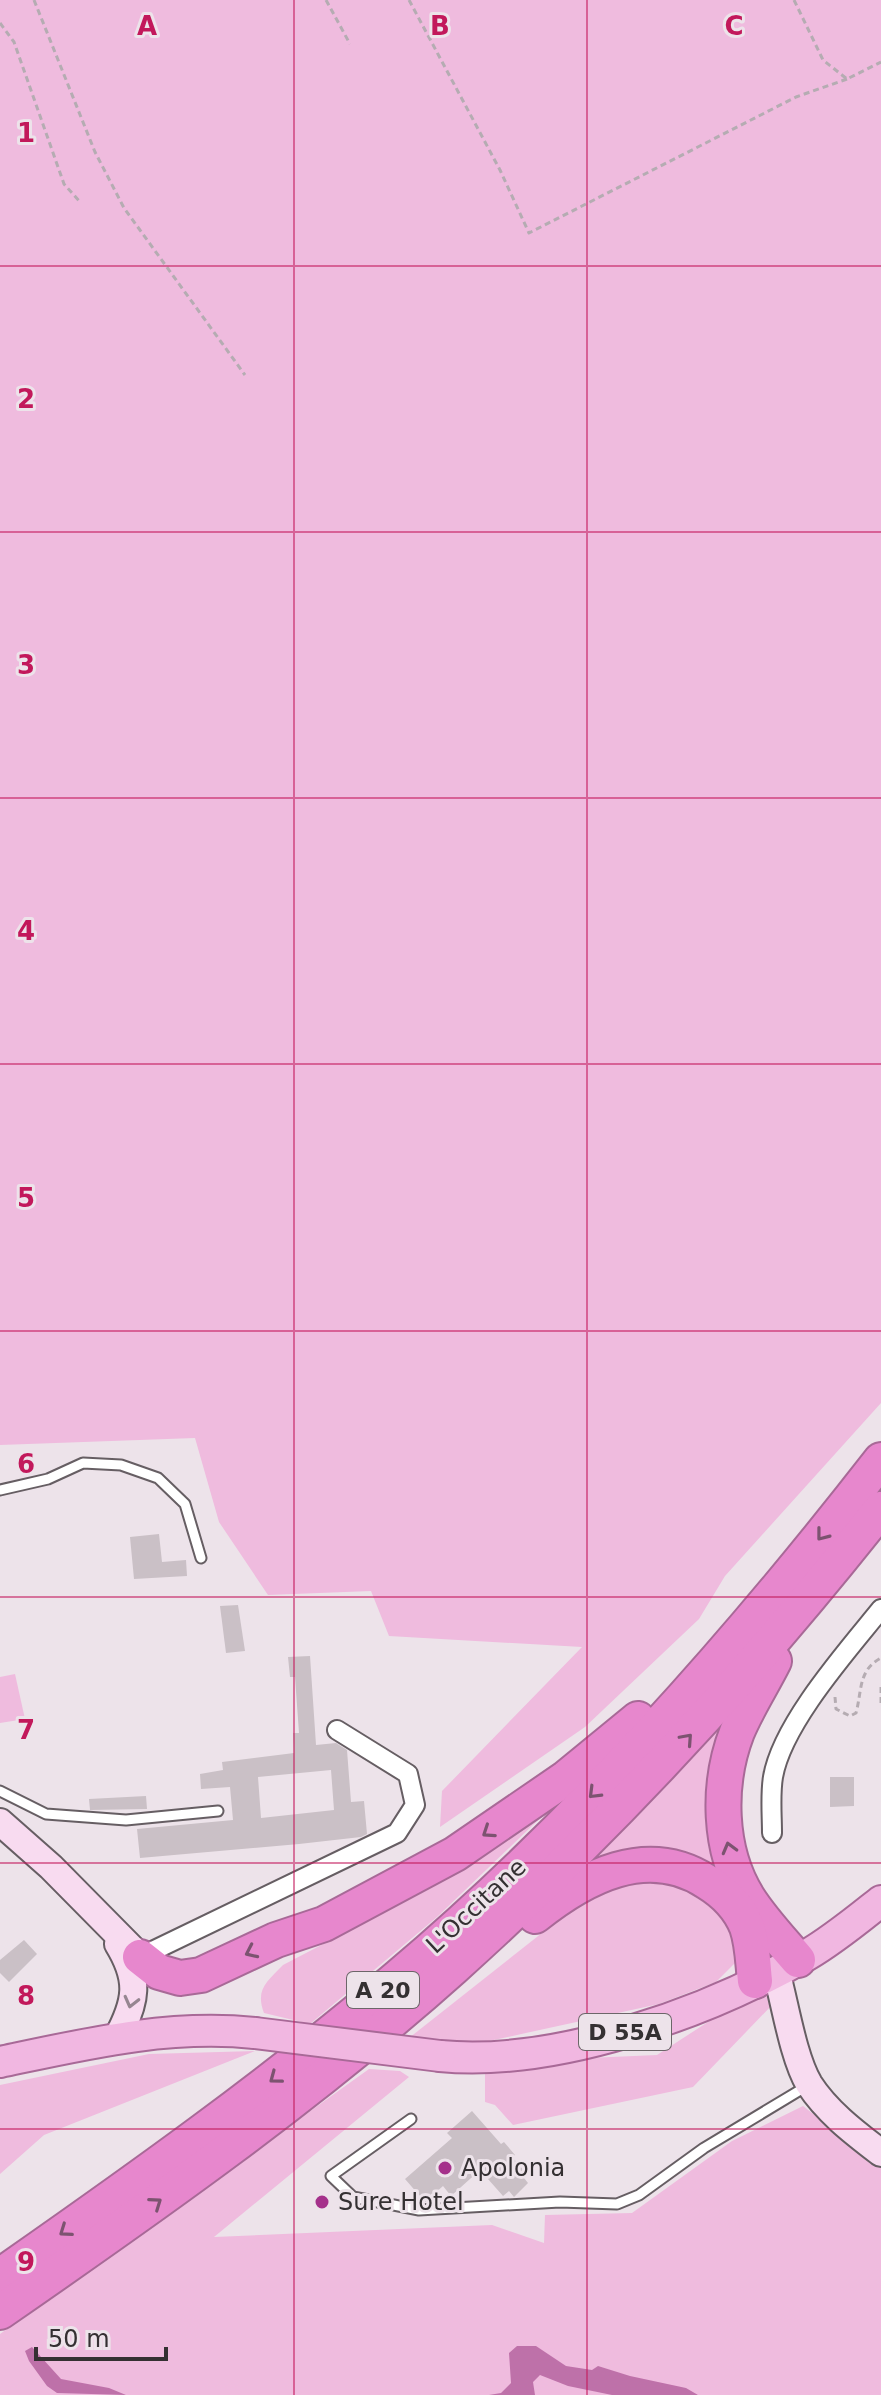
<svg xmlns="http://www.w3.org/2000/svg" width="881" height="2395" font-family="'DejaVu Sans',sans-serif">
<rect width="100%" height="100%" fill="#ede3ea"/>
<!-- green -->
<g fill="#efbbde">
<path d="M 0,0 L 881,0 L 881,1403 L 725,1576 L 699,1619 L 585,1727 L 440,1827 L 442,1791 L 582,1647 L 389,1636 L 371,1591 L 268,1595 L 219,1522 L 195,1438 L 0,1445 Z"/>
<path d="M 15,1674 L 25,1719 L 0,1723 L 0,1677 Z"/>
<path d="M 743,1703 L 735,1890 L 693,1860 L 576,1875 Z"/>
<path d="M 585,1775 L 437,1917 L 310,2024 L 264,2013 C 255,1989 267,1982 283,1965 L 427,1890 Z"/>
<path d="M 658,1872 L 734,1914 L 737,1961 L 716,1982 L 659,2004 L 480,2043 L 409,2038 L 599,1888 Z"/>
<path d="M 762,1987 L 774,2003 L 693,2087 L 513,2125 L 495,2105 L 485,2102 L 485,2074 L 565,2059 L 657,2055 Z"/>
<path d="M 255,2051 L 44,2135 L 0,2174 L 0,2085 L 149,2054 Z"/>
<path d="M 369,2069 L 400,2071 L 409,2077 L 214,2237 L 492,2225 L 544,2243 L 545,2215 L 632,2213 L 732,2141 L 803,2106 L 881,2167 L 881,2395 L 0,2395 L 0,2334 Z"/>
</g>
<!-- water -->
<g fill="#be71a9">
<path d="M 517,2346 L 536,2346 L 566,2366 L 592,2370 L 598,2366 L 630,2376 L 686,2388 L 698,2395 L 612,2395 L 568,2386 L 540,2375 L 533,2382 L 535,2395 L 489,2395 L 501,2393 L 511,2383 L 509,2353 Z"/>
<path d="M 32,2347 L 61,2379 L 109,2388 L 126,2395 L 57,2393 L 47,2386 L 29,2361 L 25,2351 Z"/>
</g>
<!-- building -->
<g fill="#cac0c6" fill-rule="evenodd">
<path d="M 159,1534 L 162,1562 L 186,1560 L 187,1576 L 134,1579 L 130,1537 Z"/>
<path d="M 238,1605 L 245,1651 L 226,1653 L 220,1606 Z"/>
<path d="M 310,1656 L 316,1745 L 336,1743 L 347,1750 L 351,1802 L 364,1801 L 367,1834 L 361,1837 L 299,1844 L 140,1858 L 137,1829 L 233,1820 L 230,1787 L 201,1789 L 200,1774 L 223,1770 L 222,1762 L 294,1753 L 293,1733 L 299,1733 L 295,1677 L 290,1677 L 288,1657 ZM 331,1770 L 334,1810 L 261,1818 L 258,1777 Z"/>
<path d="M 830,1777 L 854,1777 L 854,1806 L 830,1807 Z"/>
<path d="M 146,1796 L 147,1809 L 90,1810 L 89,1799 Z"/>
<path d="M 24,1940 L 37,1954 L 9,1982 L 0,1973 L 0,1960 Z"/>
<path d="M 472,2111 L 501,2144 L 504,2142 L 515,2155 L 512,2157 L 528,2175 L 524,2178 L 528,2183 L 514,2197 L 509,2191 L 503,2196 L 480,2170 L 451,2196 L 443,2186 L 425,2202 L 405,2179 L 452,2138 L 447,2133 Z"/>
</g>
<g fill="none" stroke-linecap="round" stroke-linejoin="round">
<!-- lane casing -->
<g stroke="#665e63" stroke-width="13">
<g id="lane">
<path d="M 0,1490 L 48,1479 L 83,1463 L 121,1465 L 158,1478 L 185,1504 L 201,1558"/>
<path d="M 0,1791 L 46,1814 L 126,1820 L 218,1811"/>
<path d="M 411,2119 L 331,2176 L 353,2197 L 419,2210 L 560,2202 L 617,2204 L 639,2195 L 704,2148 L 807,2086"/>
</g>
</g>
<!-- street casing -->
<g stroke="#665e63" stroke-width="22">
<g id="street">
<path d="M 772,1833 C 772,1815 770,1795 773,1777 C 782,1724 847,1651 881,1609"/>
<path d="M 140,1957 L 397,1833 L 415,1805 L 408,1774 L 337,1730"/>
</g>
</g>
<!-- secondary casing -->
<g stroke="#665e63" stroke-width="30">
<g id="secondary">
<path d="M 0,1822 L 51,1867 L 140,1957"/>
<path d="M 776,1971 C 785,2003 793,2057 809,2084 C 827,2112 855,2133 881,2153"/>
<path d="M 117,2038 C 137,2001 140,1980 118,1944"/>
</g>
</g>
<!-- primary casing -->
<g stroke="#a86997" stroke-width="34">
<g id="primary">
<path d="M 440,2056 C 556,2067 707,2013 807,1955 C 833,1940 857,1920 881,1901"/>
<path d="M 0,2062 C 85,2044 168,2024 255,2033"/>
</g>
</g>
<!-- highway casing -->
<g stroke="#a86997" stroke-width="38">
<g id="highway">
<path d="M 774,1661 C 762,1685 747,1708 737,1732 C 717,1784 718,1850 748,1898 C 762,1920 781,1940 798,1960"/>
<path d="M 535,1916 C 584,1877 647,1843 707,1882 C 725,1893 739,1907 747,1927 C 753,1944 753,1963 755,1981"/>
<path d="M 140,1957 L 159,1972 L 180,1978 L 201,1975 L 276,1940 L 324,1924 L 455,1854 L 566,1778 L 638,1719"/>
<path d="M 0,2276 C 136,2181 271,2085 397,1978 C 578,1825 736,1646 881,1460"/>
<path d="M 0,2312 C 156,2204 311,2095 453,1968 C 610,1827 750,1675 881,1509"/>
</g>
</g>
<!-- path -->
<g stroke="#b5acb2" stroke-width="3" stroke-dasharray="6 4" stroke-linecap="butt">
<path d="M 34,0 L 95,152 L 124,208 L 245,375"/>
<path d="M 326,0 L 350,44"/>
<path d="M 409,0 L 500,170 L 529,233 L 796,97 L 847,79"/>
<path d="M 794,0 L 823,60 L 847,79 L 881,62"/>
<path d="M 0,23 L 14,42 L 64,184 L 80,202"/>
<path d="M 881,1687 L 881,1703"/>
<path d="M 835,1697 L 836,1709 L 850,1716 L 856,1713 C 862,1691 858,1670 881,1658"/>
</g>
<!-- lane -->
<use href="#lane" stroke="#fff" stroke-width="9"/>
<!-- street -->
<use href="#street" stroke="#fff" stroke-width="18"/>
<!-- secondary -->
<use href="#secondary" stroke="#f8dbf0" stroke-width="26"/>
<!-- primary -->
<use href="#primary" stroke="#f1b7e1" stroke-width="30"/>
<!-- highway -->
<use href="#highway" stroke="#e787cd" stroke-width="34"/>
<!-- primary-bridge casing -->
<g stroke="#a86997" stroke-width="34" stroke-linecap="butt">
<path id="primary-bridge" d="M 255,2033 L 440,2056"/>
</g>
<!-- primary-bridge -->
<use href="#primary-bridge" stroke="#f1b7e1" stroke-width="30"/>
</g>
<!-- one-way arrows -->
<defs><path id="oneway-chevron" d="M-2-3.5L2.5 0L-2 3.5" fill="none" stroke-width="1.6" stroke-linecap="round" stroke-linejoin="round" transform="scale(2)"/></defs>
<g stroke="#7c5370">
<use href="#oneway-chevron" transform="translate(822 1535) rotate(128)"/>
<use href="#oneway-chevron" transform="translate(687 1739) rotate(-48)"/>
<use href="#oneway-chevron" transform="translate(594 1793) rotate(135)"/>
<use href="#oneway-chevron" transform="translate(488 1832) rotate(146)"/>
<use href="#oneway-chevron" transform="translate(729 1848) rotate(-105)"/>
<use href="#oneway-chevron" transform="translate(251 1952) rotate(155)"/>
<use href="#oneway-chevron" transform="translate(275 2078) rotate(143)"/>
<use href="#oneway-chevron" transform="translate(156 2203) rotate(-35)"/>
<use href="#oneway-chevron" transform="translate(65 2231) rotate(145)"/>
</g>
<use stroke="#968691" href="#oneway-chevron" transform="translate(131 2002) rotate(104)"/>
<!-- grid -->
<path fill="none" stroke="#c2185b" stroke-width="2" stroke-opacity="0.55" d="M 294,0 L 294,2395M 587,0 L 587,2395M 0,266 L 881,266M 0,532 L 881,532M 0,798 L 881,798M 0,1064 L 881,1064M 0,1331 L 881,1331M 0,1597 L 881,1597M 0,1863 L 881,1863M 0,2129 L 881,2129"/>
<!-- markers -->
<g fill="#a5318b" stroke="#ede3ea" stroke-width="3">
<circle cx="445" cy="2168" r="8"/>
<circle cx="322" cy="2202" r="8"/>
</g>
<g text-anchor="middle" dominant-baseline="central" stroke-width="6" stroke-linejoin="round" paint-order="stroke">
<!-- shield labels -->
<g fill="#ede3ea" stroke="#6c6669" stroke-width="2">
<rect x="347" y="1972" width="72" height="36" rx="6"/>
<rect x="579" y="2014" width="92" height="36" rx="6"/>
</g>
<g font-size="22" font-weight="bold" fill="#343032">
<text x="383" y="1990">A 20</text>
<text x="625" y="2032">D 55A</text>
</g>
<!-- street labels -->
<g font-size="24" fill="#343032" stroke="#ede3ea">
<text transform="translate(476 1906) rotate(-43)">L'Occitane</text>
</g>
<!-- poi labels -->
<g font-size="24" fill="#343032" stroke="#ede3ea" text-anchor="start">
<text x="461" y="2168">Apolonia</text>
<text x="338" y="2202">Sure Hotel</text>
</g>
</g>
<g font-size="26" text-anchor="middle" font-weight="bold" fill="#c2185b" stroke="#ede3ea" stroke-width="6" stroke-linejoin="round" paint-order="stroke">
<text x="147" y="35">A</text>
<text x="440" y="35">B</text>
<text x="734" y="35">C</text>
<text x="26" y="142">1</text>
<text x="26" y="408">2</text>
<text x="26" y="674">3</text>
<text x="26" y="940">4</text>
<text x="26" y="1207">5</text>
<text x="26" y="1473">6</text>
<text x="26" y="1739">7</text>
<text x="26" y="2005">8</text>
<text x="26" y="2271">9</text>
</g>
<!-- scale -->
<path d="M36 2347v12h130v-12" fill="none" stroke="#343032" stroke-width="4"/>
<text x="48" y="2347" font-size="24" fill="#343032" stroke="#ede3ea" stroke-width="6" paint-order="stroke">50 m</text>
</svg>
